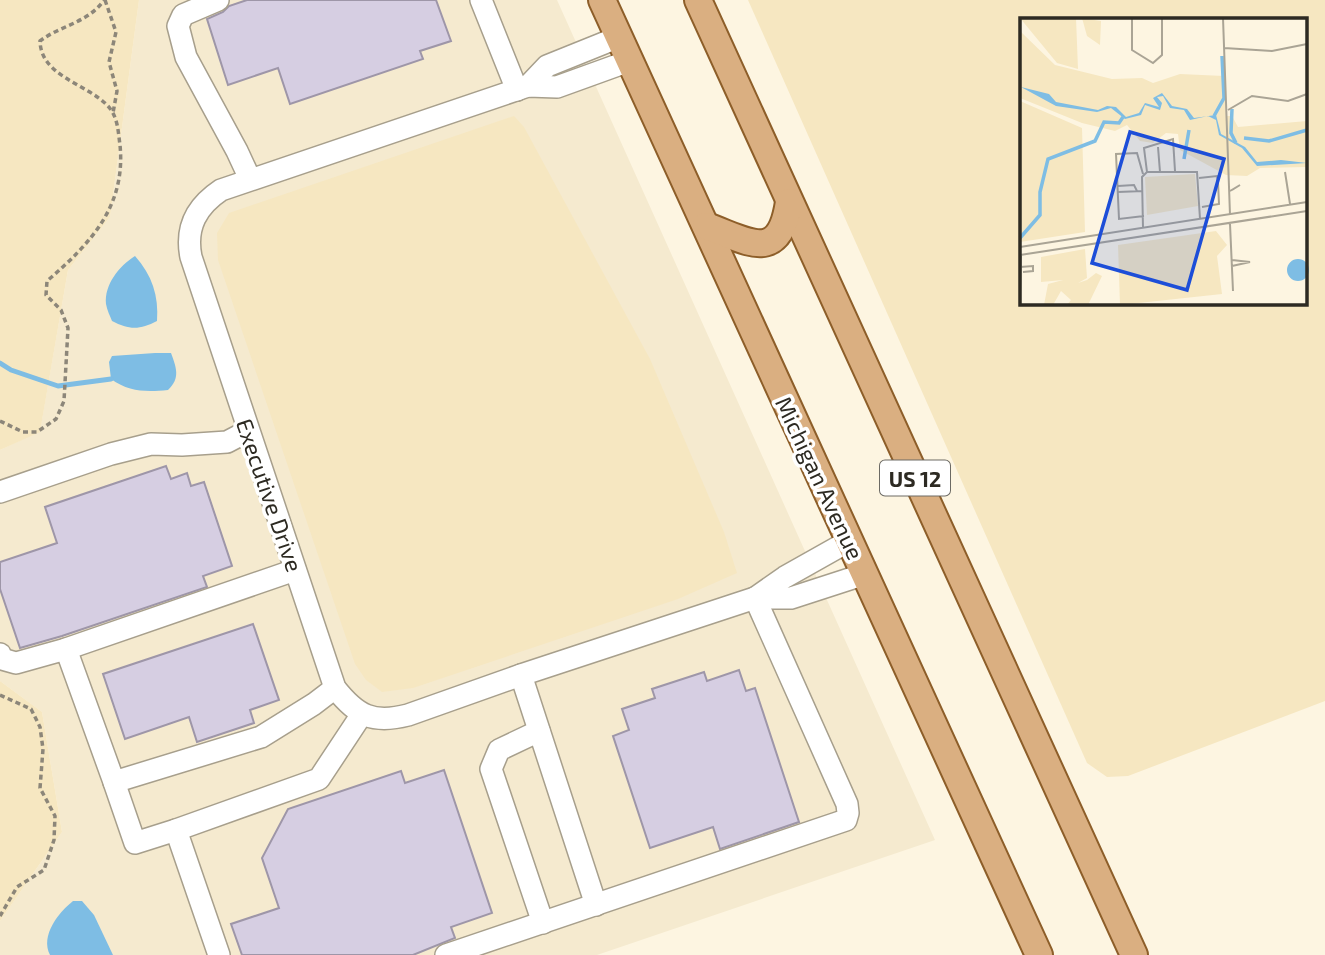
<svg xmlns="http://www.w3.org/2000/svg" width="1325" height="955" font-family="'Exo 2',sans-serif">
<rect width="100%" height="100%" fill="#fdf5e1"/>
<!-- built -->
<path fill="#f5eacf" d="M 139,0 L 557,0 L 935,840 L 597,955 L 0,955 L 0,921 L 62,832 L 42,712 L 0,681 L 0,450 L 40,431 L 68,270 L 110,217 Z"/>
<!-- green -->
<g fill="#f6e7c1" fill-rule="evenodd">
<path d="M 0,0 L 139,0 L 110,217 L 68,270 L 40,432 L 0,450 Z"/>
<path d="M 748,0 L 1325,0 L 1325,701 L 1128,776 L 1107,777 L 1087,763 ZM 1022,19 L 1306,19 L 1306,303 L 1022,303 Z"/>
<path d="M 514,116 L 524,127 L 650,359 L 724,532 L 737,573 L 678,599 L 413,688 L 382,692 L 366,680 L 355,664 L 218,260 L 217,233 L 229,213 Z"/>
<path d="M 0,681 L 42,712 L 62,832 L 0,921 Z"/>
</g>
<!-- water -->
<g fill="#7ebde4">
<path d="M 135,256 C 152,275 159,296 157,321 C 140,330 129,330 112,321 C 110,316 107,310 106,304 C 104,285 119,266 135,256 Z"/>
<path d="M 155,353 L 171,353 C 176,367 181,378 168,390 C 146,392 129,392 111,379 L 109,362 L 112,356 Z"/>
<path d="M 73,901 L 82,901 L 94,915 L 113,955 L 50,955 C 40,936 58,913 73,901 Z"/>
</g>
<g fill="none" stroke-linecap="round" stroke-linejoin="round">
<!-- stream -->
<path stroke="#7ebde4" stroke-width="5" d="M 0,363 L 11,370 L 58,386 L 111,379"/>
</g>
<!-- building -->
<g fill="#d6cee2" stroke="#9e96a8" stroke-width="2">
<path d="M 247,0 L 436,0 L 451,41 L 420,51 L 423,59 L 290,104 L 278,68 L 228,85 L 207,19 L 223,12 L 229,6 Z"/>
<path d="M 166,466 L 171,479 L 187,473 L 191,486 L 204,482 L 232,566 L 203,576 L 207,587 L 62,636 L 20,648 L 0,589 L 0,562 L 57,543 L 45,507 Z"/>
<path d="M 253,624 L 279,700 L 250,710 L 254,723 L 197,742 L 189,717 L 125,739 L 103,674 Z"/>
<path d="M 739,670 L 746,691 L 755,688 L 799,822 L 720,849 L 713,827 L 650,848 L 613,736 L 629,730 L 622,709 L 655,698 L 652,689 L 704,672 L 707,681 Z"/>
<path d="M 444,770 L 492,913 L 451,927 L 455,938 L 413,955 L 242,955 L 231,924 L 279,908 L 262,858 L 288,809 L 401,771 L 405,783 Z"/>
</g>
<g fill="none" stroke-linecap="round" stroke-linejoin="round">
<!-- minor casing -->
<g stroke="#a79f8c" stroke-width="24">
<g id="minor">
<path d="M 218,0 L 183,15 L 178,26 L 186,57 L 237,151 L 250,179"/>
<path d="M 481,0 L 517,90"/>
<path d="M 629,61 L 557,87 L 528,86 L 221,190 C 197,206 185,227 191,257 L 335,688 C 357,716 373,724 408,715 L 521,675 L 755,598 L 785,577 L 849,541"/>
<path d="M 528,86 L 547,66 L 619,37"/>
<path d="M 0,492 L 111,454 L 151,444 L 182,445 L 227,442 L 248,431"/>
<path d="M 755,598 L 791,598 L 865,574"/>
<path d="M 66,649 L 295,570"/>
<path d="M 0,654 L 2,659 L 16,663 L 66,649 L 114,782 L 261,737 L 314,704 L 335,688"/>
<path d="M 521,675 L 596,905"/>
<path d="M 539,731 L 499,750 L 491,769 L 543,923"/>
<path d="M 114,782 L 135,843 L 176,830"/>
<path d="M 219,955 L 176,830 L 319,779 L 362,714"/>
<path d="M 446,955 L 846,820 L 848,813 L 847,804 L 755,598"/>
</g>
</g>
<!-- major casing -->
<g stroke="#8d5e29" stroke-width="30">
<g id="major">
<path d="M 602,0 L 1039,955"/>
<path d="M 698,0 L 1134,955"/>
<path d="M 706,226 C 747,240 779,266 789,202"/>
</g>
</g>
<!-- path -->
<g stroke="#8c8679" stroke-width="3.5" stroke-dasharray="5 3.5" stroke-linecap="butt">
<path d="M 105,0 L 116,32 L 109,62 L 117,91 L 113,113"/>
<path d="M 0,421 L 23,432 L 37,432 L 56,419 L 64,401 L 68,328 L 61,310 L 46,295 L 47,281 C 91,243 126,206 120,145 C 118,131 118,116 107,105 C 85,83 41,76 40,41 C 61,25 88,23 104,0"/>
<path d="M 0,695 L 31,709 L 40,727 L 43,749 L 40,788 L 55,816 L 54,840 L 44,870 L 17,887 L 0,916"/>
</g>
<!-- minor -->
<use href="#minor" stroke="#fff" stroke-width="21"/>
<!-- major -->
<use href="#major" stroke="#daaf81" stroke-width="26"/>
</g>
<g text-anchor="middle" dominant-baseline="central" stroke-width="7" stroke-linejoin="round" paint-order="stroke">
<!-- shield labels -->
<rect fill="#fff" stroke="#6c6a64" stroke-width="2" x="880" y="460.5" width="70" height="35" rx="5"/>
<g font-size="21" font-weight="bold" fill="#2d2a22">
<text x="915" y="478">US 12</text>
</g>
<!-- street labels -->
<g font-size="23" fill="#2d2a22" stroke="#fff">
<text transform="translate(820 478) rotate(65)">Michigan Avenue</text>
<text transform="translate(270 495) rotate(71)">Executive Drive</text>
</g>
</g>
<!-- overview -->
<g transform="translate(1020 18)">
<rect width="287" height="287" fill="#fdf5e1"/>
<path d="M 0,0 L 56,0 L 58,51 L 37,45 ZM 62,0 L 81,3 L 80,27 L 67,18 ZM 0,13 L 35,47 L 92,61 L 122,60 L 133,65 L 160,56 L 204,58 L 206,98 L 212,98 L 218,109 L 287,103 L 287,149 L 240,150 L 227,158 L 206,157 L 160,132 L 158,116 L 146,115 L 133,125 L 120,123 L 107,107 L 95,113 L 62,105 L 0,80 ZM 0,83 L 62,110 L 65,214 L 0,224 ZM 175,156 L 178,188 L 127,197 L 125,159 ZM 196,213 L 207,227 L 197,238 L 202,276 L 100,287 L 98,227 ZM 65,231 L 67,260 L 58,265 L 67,262 L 76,255 L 82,258 L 68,287 L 47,287 L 51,282 L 41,273 L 33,287 L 24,287 L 28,266 L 43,262 L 21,264 L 21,239 Z" fill="#f6e7c1"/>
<path d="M 1,69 L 29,76 L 36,84 L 78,92 L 87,88 L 96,89 L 106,99 L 119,95 L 125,85 L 139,89 L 133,80 L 142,75 L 152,88 L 167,91 L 174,100 L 196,97 L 201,116 L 225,129 L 237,144 L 261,142 L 287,145 L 237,148 L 222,130 L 199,117 L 196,102 L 188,98 L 170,102 L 164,92 L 150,90 L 143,78 L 137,79 L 142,85 L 140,92 L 125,87 L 121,97 L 105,101 L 91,90 L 77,94 L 36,88 ZM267 252a11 11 0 1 1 22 0a11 11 0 1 1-22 0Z" fill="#7ebde4"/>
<path fill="none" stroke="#7ebde4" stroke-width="3.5" d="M 212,91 L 211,115 L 216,125M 194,98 L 204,80 L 202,38M 224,120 L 249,123 L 287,112M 164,141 L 169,112M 0,220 L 20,197 L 20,174 L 28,141 L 75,123 L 84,104 L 99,105 L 103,99"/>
<path fill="none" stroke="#aaa495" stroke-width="2" d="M 112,0 L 112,32 L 133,45 L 142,37 L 142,0M 203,0 L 210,197M 204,30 L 252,33 L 287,26M 208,92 L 232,78 L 268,83 L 287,76M 138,129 L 140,154M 127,154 L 124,130 L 153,121 L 155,153M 265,154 L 270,186M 123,156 L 117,135 L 96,136 L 99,201 L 124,198M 179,160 L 197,158 L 198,164 L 199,186 L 182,189M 98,168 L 114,167 L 117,173M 210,173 L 220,167 L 212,172M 98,174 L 123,173M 210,206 L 213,273M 123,210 L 122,159 L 127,154 L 177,154 L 180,201M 0,229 L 287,184M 0,237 L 287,193M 212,242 L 230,244 L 212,248M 0,249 L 13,248 L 13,253 L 3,254M 0,276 L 1,237"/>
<path fill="#1d4ed8" fill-opacity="0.15" stroke="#1d4ed8" stroke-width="3.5" d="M 110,114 L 204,141 L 167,272 L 72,245 Z"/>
<rect width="287" height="287" fill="none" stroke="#2d2a22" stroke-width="3.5"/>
</g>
</svg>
